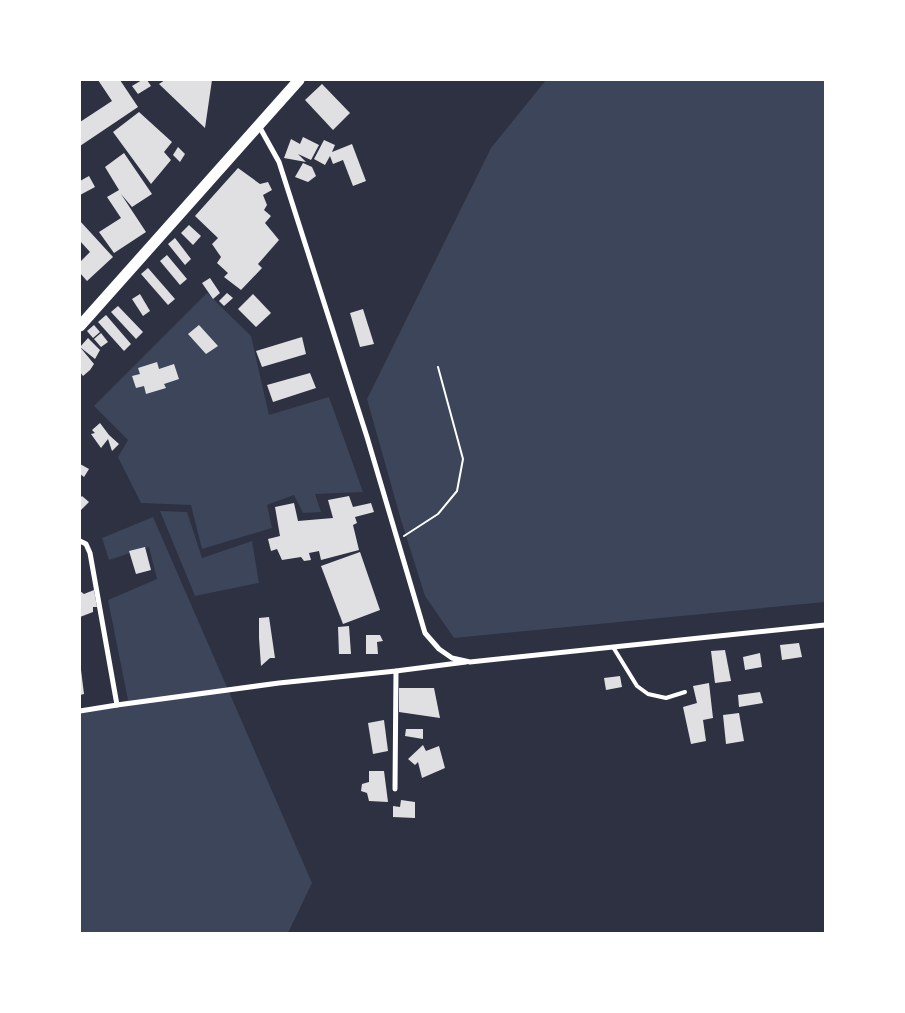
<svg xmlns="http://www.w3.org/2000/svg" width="905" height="1013" font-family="'Public Sans',sans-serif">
<rect width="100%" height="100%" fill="#2d3142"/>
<!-- green -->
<g fill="#3c4559">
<path d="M 546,80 L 825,80 L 825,602 L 454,638 L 425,596 L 401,520 L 367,399 L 491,148 Z"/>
<path d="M 207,293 L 251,336 L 269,415 L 329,397 L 363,492 L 315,494 L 321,512 L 303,513 L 294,495 L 267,505 L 272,528 L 202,549 L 191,505 L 141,503 L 118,457 L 128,440 L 94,406 Z"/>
<path d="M 160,511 L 187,512 L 202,558 L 252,541 L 259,583 L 195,596 Z"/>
<path d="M 153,517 L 312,883 L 288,933 L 80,933 L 80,714 L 128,700 L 108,600 L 157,579 L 149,547 L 109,560 L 102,538 Z"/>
</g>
<!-- building -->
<g fill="#e0e0e3">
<path d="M 98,80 L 120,80 L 138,107 L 80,146 L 80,122 L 112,101 Z"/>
<path d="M 142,80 L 147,80 L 151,86 L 138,94 L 132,86 Z"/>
<path d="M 165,80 L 212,80 L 205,128 L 159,84 Z"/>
<path d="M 322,84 L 350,113 L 333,130 L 305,100 Z"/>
<path d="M 139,112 L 172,142 L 164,152 L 171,160 L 151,184 L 113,132 Z"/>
<path d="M 303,137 L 319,145 L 311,160 L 298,154 L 306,162 L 284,158 L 291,139 L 300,144 Z"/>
<path d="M 324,140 L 335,145 L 332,152 L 352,144 L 366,181 L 353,186 L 343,160 L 333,164 L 330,156 L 325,165 L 314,159 Z"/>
<path d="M 178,147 L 185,154 L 180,162 L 173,155 Z"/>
<path d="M 124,153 L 152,194 L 132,207 L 121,194 L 146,232 L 114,253 L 99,232 L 121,218 L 107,197 L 119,190 L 105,167 Z"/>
<path d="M 303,163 L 312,167 L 316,176 L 308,182 L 295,177 Z"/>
<path d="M 238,168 L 260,184 L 268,182 L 272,190 L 263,195 L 267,205 L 264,210 L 271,216 L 265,223 L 279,240 L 258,264 L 262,268 L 241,290 L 224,277 L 228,273 L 217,263 L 221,257 L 212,244 L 218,238 L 195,216 Z"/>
<path d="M 89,176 L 95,187 L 80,195 L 80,181 Z"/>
<path d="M 80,221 L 113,257 L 87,281 L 80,273 L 80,262 L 90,252 L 80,241 Z"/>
<path d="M 189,225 L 201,236 L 193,245 L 181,233 Z"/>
<path d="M 175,238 L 191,259 L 185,265 L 168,244 Z"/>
<path d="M 167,255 L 187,279 L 180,285 L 160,261 Z"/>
<path d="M 148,268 L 175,299 L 168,305 L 141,274 Z"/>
<path d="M 210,278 L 220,293 L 213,299 L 202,283 Z"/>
<path d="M 227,293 L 233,298 L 224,306 L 219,301 Z"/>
<path d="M 140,294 L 150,311 L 143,316 L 132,299 Z"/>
<path d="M 253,294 L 271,313 L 256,327 L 238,309 Z"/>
<path d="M 118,306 L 143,332 L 136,339 L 111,312 Z"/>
<path d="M 363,309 L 374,344 L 360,347 L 350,313 Z"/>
<path d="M 106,315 L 131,344 L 124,351 L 98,322 Z"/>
<path d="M 94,325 L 100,332 L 93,338 L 87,331 Z"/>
<path d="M 199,325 L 218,346 L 206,354 L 188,334 Z"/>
<path d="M 101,333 L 108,342 L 101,347 L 94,339 Z"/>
<path d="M 302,337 L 306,354 L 262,367 L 256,351 Z"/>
<path d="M 88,338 L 100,350 L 95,359 L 80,347 L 94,364 L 90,370 L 83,376 L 80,372 L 80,347 Z"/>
<path d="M 157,362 L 159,369 L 174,364 L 179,379 L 164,384 L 166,388 L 146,394 L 144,386 L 136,388 L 132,376 L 140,374 L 138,368 Z"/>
<path d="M 310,373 L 316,388 L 273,402 L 267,385 Z"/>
<path d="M 100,423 L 109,435 L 119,444 L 112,451 L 108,439 L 101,448 L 91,434 L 95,433 L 92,430 Z"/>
<path d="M 80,464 L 89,469 L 84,477 L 80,474 Z"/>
<path d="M 82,496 L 89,502 L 80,511 L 80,498 Z"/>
<path d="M 349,496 L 353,507 L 371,503 L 374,512 L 355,517 L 357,523 L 353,525 L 359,550 L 321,560 L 319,551 L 309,553 L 311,560 L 304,561 L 301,557 L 282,560 L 277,549 L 271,551 L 268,539 L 280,536 L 275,507 L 294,503 L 298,521 L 333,518 L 328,500 Z"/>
<path d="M 145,547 L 151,570 L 136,574 L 129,551 Z"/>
<path d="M 360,552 L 380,610 L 343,624 L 321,566 Z"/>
<path d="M 94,590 L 97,607 L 93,607 L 93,612 L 80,617 L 80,591 L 84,594 Z"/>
<path d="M 269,617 L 275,658 L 270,658 L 261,666 L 259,638 L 259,618 Z"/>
<path d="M 349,626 L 351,654 L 339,654 L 338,627 Z"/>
<path d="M 366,635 L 380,635 L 383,641 L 377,642 L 378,654 L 366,654 Z"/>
<path d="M 799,643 L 802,657 L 782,660 L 780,645 Z"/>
<path d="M 725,650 L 731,681 L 715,683 L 711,651 Z"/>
<path d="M 760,653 L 762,667 L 745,670 L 743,657 Z"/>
<path d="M 80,670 L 81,670 L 84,694 L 80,695 Z"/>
<path d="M 620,676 L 622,687 L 606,690 L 604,678 Z"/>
<path d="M 709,683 L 713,718 L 703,720 L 706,741 L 691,744 L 683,707 L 697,703 L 693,686 Z"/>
<path d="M 399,688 L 434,688 L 440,718 L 399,712 Z"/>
<path d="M 760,692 L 763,703 L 739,707 L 738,695 Z"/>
<path d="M 739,713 L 744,741 L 726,744 L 723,715 Z"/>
<path d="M 384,720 L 388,751 L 373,754 L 368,723 Z"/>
<path d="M 406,729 L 423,729 L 423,739 L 405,736 Z"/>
<path d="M 423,745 L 426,751 L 439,746 L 445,768 L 422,778 L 418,762 L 415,765 L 408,759 Z"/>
<path d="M 369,771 L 384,771 L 388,802 L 369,801 L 367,793 L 361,791 L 362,784 L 369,782 Z"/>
<path d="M 401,800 L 415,802 L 415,818 L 393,817 L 393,806 L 400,807 Z"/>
</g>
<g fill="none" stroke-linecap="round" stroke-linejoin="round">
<!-- path -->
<path stroke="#fff" stroke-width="2" d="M 404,536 L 438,514 L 457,491 L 463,459 L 438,367"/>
<!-- service -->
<path stroke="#fff" stroke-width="4" d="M 613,647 L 637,686 L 648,694 L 666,698 L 685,692"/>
<!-- minor -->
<g stroke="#fff" stroke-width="5">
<path d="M 259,126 L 279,162 L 367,437 L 425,633 L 439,649 L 452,658 L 470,662 L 825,625"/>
<path d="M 80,541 L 86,544 L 90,553 L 117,705"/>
<path d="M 80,711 L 117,705 L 279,683 L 396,671 L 466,662"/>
<path d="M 395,789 L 396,671"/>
</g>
<!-- primary -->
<path stroke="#fff" stroke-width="11" d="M 80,326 L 299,80"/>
</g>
<!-- border -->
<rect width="905" height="1013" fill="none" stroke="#ffffff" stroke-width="162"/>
</svg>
